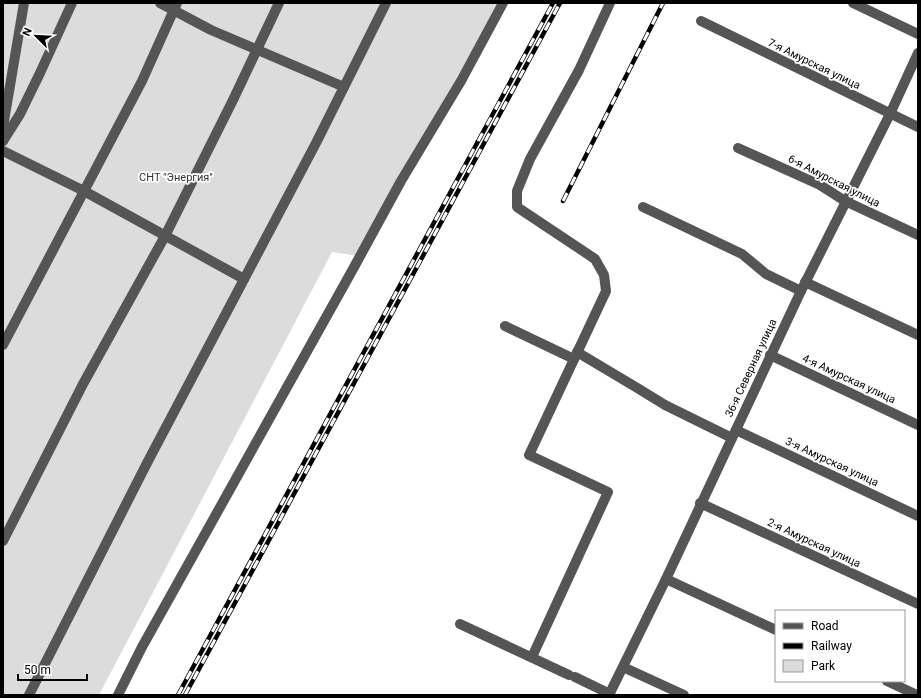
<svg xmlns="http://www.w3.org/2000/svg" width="921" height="698" font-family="Roboto,sans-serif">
<rect width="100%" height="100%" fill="#fff"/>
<!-- green -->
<path fill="#dcdcdc" d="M 3,3 L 498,3 L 364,257 L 332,252 L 99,695 L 3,695 Z"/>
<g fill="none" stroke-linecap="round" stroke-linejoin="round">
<!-- minor -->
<g stroke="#555" stroke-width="10">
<path d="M 160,3 L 211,30 L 344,87"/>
<path d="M 853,3 L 918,34"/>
<path d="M 701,21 L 918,127"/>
<path d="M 3,141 L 20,114 L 40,73 L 72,3"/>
<path d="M 3,141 L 3,127 L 24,3"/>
<path d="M 738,148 L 820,185 L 845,201 L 918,235"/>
<path d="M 3,151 L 84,191 L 244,279"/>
<path d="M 643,207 L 742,254 L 766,274 L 801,291"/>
<path d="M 805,282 L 918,335"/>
<path d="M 505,326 L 574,359"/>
<path d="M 3,345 L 142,81 L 177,3"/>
<path d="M 577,352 L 639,389 L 665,405 L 732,438"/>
<path d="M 770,355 L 918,425"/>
<path d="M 736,430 L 918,516"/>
<path d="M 700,503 L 918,604"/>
<path d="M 3,541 L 83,384 L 165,236 L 233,100 L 279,3"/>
<path d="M 666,579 L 776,630"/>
<path d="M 460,624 L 569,675"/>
<path d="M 532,657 L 608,492 L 529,455 L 606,291 L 604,275 L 595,259 L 517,207 L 517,191 L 530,159 L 579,70 L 610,3"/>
<path d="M 623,667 L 684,695"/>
<path d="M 575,677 L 610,694"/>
<path d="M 887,681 L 917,695"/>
<path d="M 29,695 L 147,463 L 316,143 L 386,3"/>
<path d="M 118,695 L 142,647 L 353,269 L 401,181 L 461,81 L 503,3"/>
<path d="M 609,695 L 666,579 L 801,291 L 890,114 L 918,53"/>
</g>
<!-- rail casing -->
<g stroke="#000" stroke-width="4.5">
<g id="rail">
<path d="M 563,201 L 663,3"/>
<path d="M 178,695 L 553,3"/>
<path d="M 185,695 L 560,3"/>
</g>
</g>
<!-- rail -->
<use href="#rail" stroke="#fff" stroke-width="3" stroke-dasharray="9" stroke-linecap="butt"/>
</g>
<g text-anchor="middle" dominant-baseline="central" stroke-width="3.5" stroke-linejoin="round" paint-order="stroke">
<!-- street labels -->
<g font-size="11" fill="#000" stroke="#fff">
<text transform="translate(814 64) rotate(26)">7-я Амурская улица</text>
<text transform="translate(834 181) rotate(27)">6-я Амурская улица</text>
<text transform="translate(751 368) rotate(-65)">36-я Северная улица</text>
<text transform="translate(849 379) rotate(25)">4-я Амурская улица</text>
<text transform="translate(832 462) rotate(25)">3-я Амурская улица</text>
<text transform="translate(814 543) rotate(25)">2-я Амурская улица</text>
</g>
<!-- park labels -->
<g font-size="11" fill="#333" stroke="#fff">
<text x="176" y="177">СНТ "Энергия"</text>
</g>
</g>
<!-- border -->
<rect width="921" height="698" fill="none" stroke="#000000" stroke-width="8"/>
<!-- legend -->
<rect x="775" y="610" width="130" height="72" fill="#ffffff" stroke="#999999"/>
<rect x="783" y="623" width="20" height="6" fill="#555555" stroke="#999999"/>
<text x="811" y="630" font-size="12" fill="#000000">Road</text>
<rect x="783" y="643" width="20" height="6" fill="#000000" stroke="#999999"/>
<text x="811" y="650" font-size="12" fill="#000000">Railway</text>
<rect x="783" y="660" width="20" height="12" fill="#dcdcdc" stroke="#999999"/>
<text x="811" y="670" font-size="12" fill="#000000">Park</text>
<!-- north arrow -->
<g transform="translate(36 36) rotate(294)" stroke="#ffffff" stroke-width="3" paint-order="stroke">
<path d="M0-3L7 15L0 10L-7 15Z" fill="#000000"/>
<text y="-6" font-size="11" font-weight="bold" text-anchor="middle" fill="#000000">N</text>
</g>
<!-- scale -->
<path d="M18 674v6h69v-6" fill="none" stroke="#000000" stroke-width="2"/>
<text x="24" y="674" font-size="12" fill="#000000" stroke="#ffffff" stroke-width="3" paint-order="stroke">50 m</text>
</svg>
